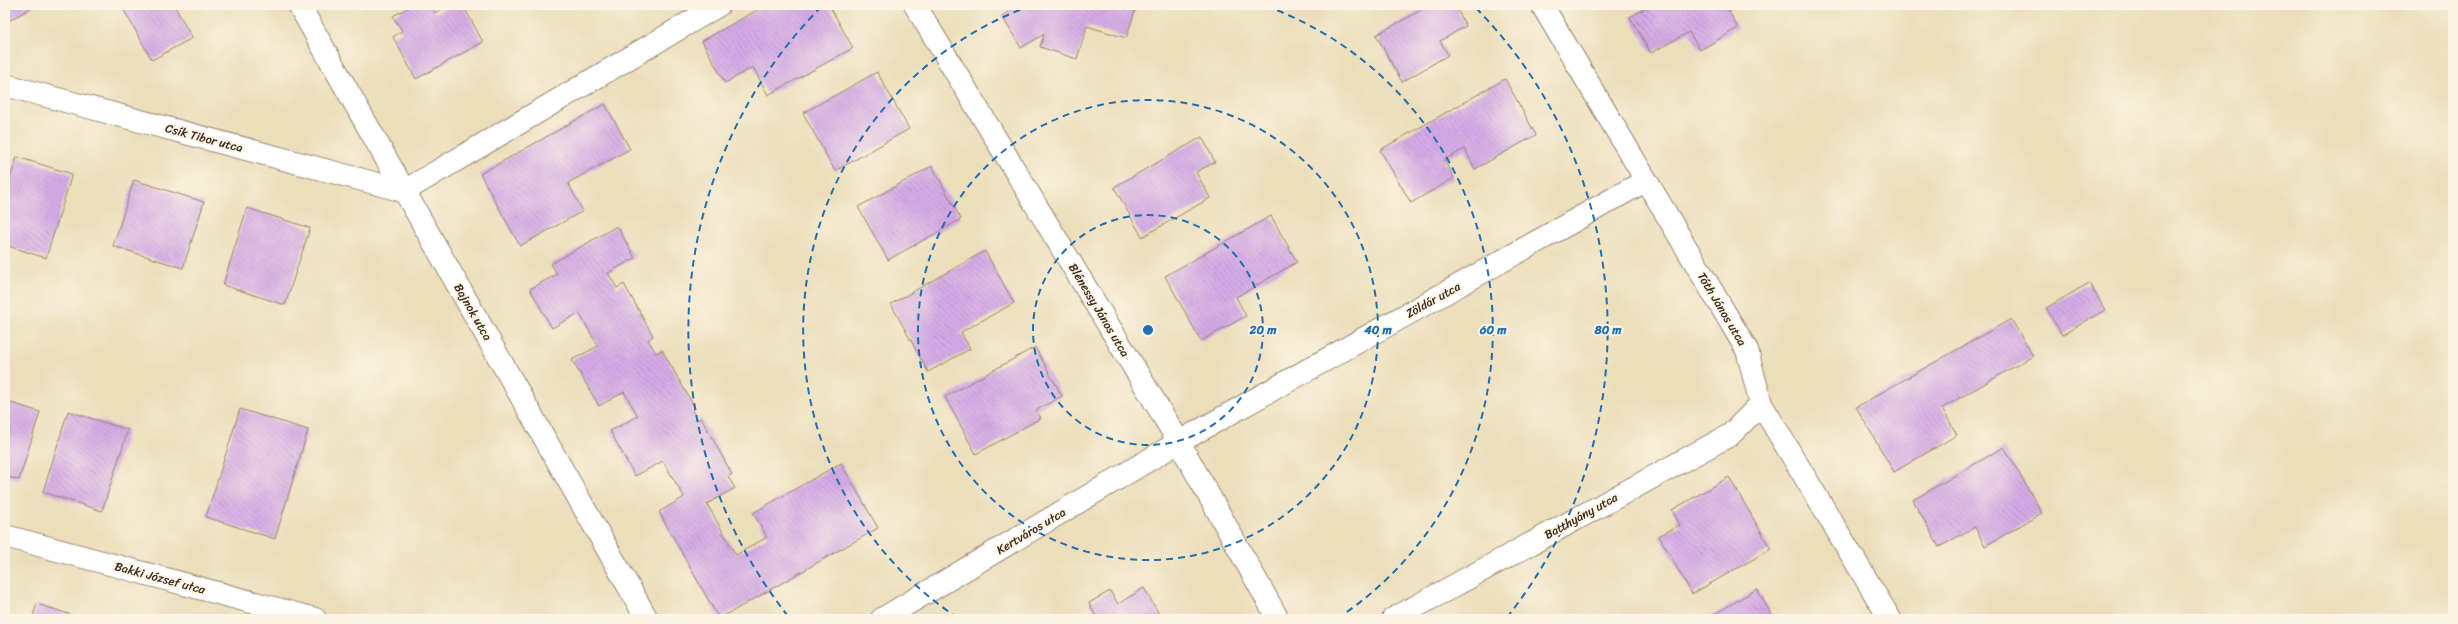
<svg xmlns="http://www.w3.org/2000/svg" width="2458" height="624" font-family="Sriracha,sans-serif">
<defs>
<pattern id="building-back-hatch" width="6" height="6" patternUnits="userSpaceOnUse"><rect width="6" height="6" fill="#d5abe6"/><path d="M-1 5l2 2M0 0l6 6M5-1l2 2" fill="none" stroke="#ae8bba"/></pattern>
</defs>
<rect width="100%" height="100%" fill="#fcf5e5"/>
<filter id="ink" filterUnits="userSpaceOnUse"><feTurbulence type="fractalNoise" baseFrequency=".025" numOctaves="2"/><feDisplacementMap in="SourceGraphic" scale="8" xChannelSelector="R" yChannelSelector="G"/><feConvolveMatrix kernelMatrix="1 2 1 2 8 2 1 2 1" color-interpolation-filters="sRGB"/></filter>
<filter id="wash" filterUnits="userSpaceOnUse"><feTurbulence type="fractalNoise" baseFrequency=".012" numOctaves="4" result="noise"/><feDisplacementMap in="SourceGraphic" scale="16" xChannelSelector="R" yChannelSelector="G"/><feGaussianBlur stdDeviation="0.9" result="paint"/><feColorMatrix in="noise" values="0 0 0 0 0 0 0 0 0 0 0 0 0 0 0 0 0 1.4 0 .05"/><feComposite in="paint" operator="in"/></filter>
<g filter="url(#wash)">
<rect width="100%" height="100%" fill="#ecdebb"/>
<g id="blocks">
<!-- building -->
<g fill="url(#building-back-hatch)">
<path d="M 5,5 L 36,5 L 5,23 Z"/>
<path d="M 121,5 L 174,5 L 192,38 L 152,60 Z"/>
<path d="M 413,5 L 431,5 L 435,13 L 450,5 L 463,5 L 483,42 L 416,79 L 393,37 L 402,31 L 393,16 Z"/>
<path d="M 766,5 L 829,5 L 853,48 L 768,95 L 753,67 L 725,83 L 702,41 Z"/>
<path d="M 1020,5 L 1137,5 L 1126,38 L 1087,26 L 1077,59 L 1040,47 L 1044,34 L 1021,48 L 1002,16 Z"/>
<path d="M 1430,5 L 1455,5 L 1466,26 L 1440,41 L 1448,55 L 1402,82 L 1376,35 Z"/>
<path d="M 1651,5 L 1736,5 L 1728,10 L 1738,28 L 1700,50 L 1689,32 L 1651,53 L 1630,17 Z"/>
<path d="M 877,72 L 909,129 L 835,171 L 803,113 Z"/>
<path d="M 1505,79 L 1536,135 L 1475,169 L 1465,149 L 1444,160 L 1454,178 L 1411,203 L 1380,150 Z"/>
<path d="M 605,104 L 630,149 L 568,183 L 583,211 L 520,246 L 480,174 Z"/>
<path d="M 1202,137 L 1215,162 L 1196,172 L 1210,198 L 1142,237 L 1114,187 Z"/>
<path d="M 17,157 L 72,174 L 46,258 L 5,245 L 5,195 Z"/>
<path d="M 932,166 L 961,219 L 888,260 L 858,207 Z"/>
<path d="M 134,180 L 204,202 L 183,268 L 113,246 Z"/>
<path d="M 247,208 L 310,228 L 285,305 L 223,285 Z"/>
<path d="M 1271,216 L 1297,262 L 1236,297 L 1246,316 L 1201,341 L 1165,276 Z"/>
<path d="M 617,226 L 635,258 L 608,273 L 617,288 L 624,284 L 653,336 L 648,340 L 656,353 L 662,350 L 695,408 L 692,410 L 698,420 L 701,418 L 732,474 L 728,477 L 735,488 L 707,504 L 736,555 L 767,537 L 753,513 L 841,463 L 878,528 L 719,619 L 659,512 L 684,497 L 663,461 L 635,476 L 610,431 L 638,416 L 624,392 L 599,406 L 572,360 L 598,346 L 579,313 L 552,328 L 530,289 L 557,274 L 551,264 Z"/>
<path d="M 985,251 L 1014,303 L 961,332 L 970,349 L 928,372 L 891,304 Z"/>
<path d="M 2089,283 L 2105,310 L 2062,335 L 2046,308 Z"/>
<path d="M 2011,319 L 2033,356 L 1942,408 L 1957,435 L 1894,472 L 1856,407 Z"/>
<path d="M 1035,347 L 1062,396 L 1036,410 L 1041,418 L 976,454 L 945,397 Z"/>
<path d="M 5,401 L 40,412 L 19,480 L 5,476 Z"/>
<path d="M 240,409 L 308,430 L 275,539 L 206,517 Z"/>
<path d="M 68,411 L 128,430 L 102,511 L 43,492 Z"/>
<path d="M 2004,447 L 2042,513 L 1985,546 L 1975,527 L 1939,547 L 1913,500 Z"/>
<path d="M 1729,477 L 1771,549 L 1692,594 L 1659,536 L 1680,525 L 1672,510 Z"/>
<path d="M 1144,588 L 1162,619 L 1091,619 L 1096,616 L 1089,603 L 1110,591 L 1118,604 Z"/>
<path d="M 1757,589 L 1774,619 L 1706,619 Z"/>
<path d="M 37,604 L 85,619 L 32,619 Z"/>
</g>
</g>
</g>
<g filter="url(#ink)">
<use href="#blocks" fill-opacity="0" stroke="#94846c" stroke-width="1"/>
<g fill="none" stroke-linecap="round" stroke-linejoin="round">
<!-- street casing -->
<g stroke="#94846c" stroke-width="24">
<g id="street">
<path d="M 299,5 L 647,619"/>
<path d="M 915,5 L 1179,442 L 1278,619"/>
<path d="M 1542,5 L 1747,350 L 1761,404 L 1890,619"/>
<path d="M 5,85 L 404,191 L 719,5"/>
<path d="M 5,536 L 315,619"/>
<path d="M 882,619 L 1179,442 L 1645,181"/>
<path d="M 1393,619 L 1730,435 L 1761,404"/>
</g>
</g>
<!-- street -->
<use href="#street" stroke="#fff" stroke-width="22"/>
</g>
</g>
<!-- distance rings -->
<g fill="none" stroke="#1f6fb2" stroke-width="2" stroke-dasharray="7 5">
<circle cx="1148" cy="330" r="115"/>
<circle cx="1148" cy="330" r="230"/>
<path d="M958 618A345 345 0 0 1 1030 6M1266 6A345 345 0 0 1 1338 618"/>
<path d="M788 616A460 460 0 0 1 820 8M1476 8A460 460 0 0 1 1508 616"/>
</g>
<g text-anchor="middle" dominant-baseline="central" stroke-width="4" stroke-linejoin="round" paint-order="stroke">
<!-- street labels -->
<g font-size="12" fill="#3b2a1e" stroke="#fcf5e5">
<text transform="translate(204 138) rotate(15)">Csík Tibor utca</text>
<text transform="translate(1433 300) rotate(-29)">Zöldár utca</text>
<text transform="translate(1722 309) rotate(59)">Tóth János utca</text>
<text transform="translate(1099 310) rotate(59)">Blénessy János utca</text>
<text transform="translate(473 312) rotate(60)">Bajnok utca</text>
<text transform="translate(1581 516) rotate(-29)">Batthyány utca</text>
<text transform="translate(1031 531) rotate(-31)">Kertváros utca</text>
<text transform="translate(160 578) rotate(15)">Bakki József utca</text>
</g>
</g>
<circle cx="1148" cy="330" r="6" fill="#1f6fb2" stroke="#fcf5e5" stroke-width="2"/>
<g font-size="12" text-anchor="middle" font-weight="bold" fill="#1f6fb2" stroke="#fcf5e5" stroke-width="4" stroke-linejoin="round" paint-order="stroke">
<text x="1263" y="334">20 m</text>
<text x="1378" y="334">40 m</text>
<text x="1493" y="334">60 m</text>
<text x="1608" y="334">80 m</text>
</g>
<!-- margin -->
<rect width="2458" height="624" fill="none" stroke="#fcf5e5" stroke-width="20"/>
</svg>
